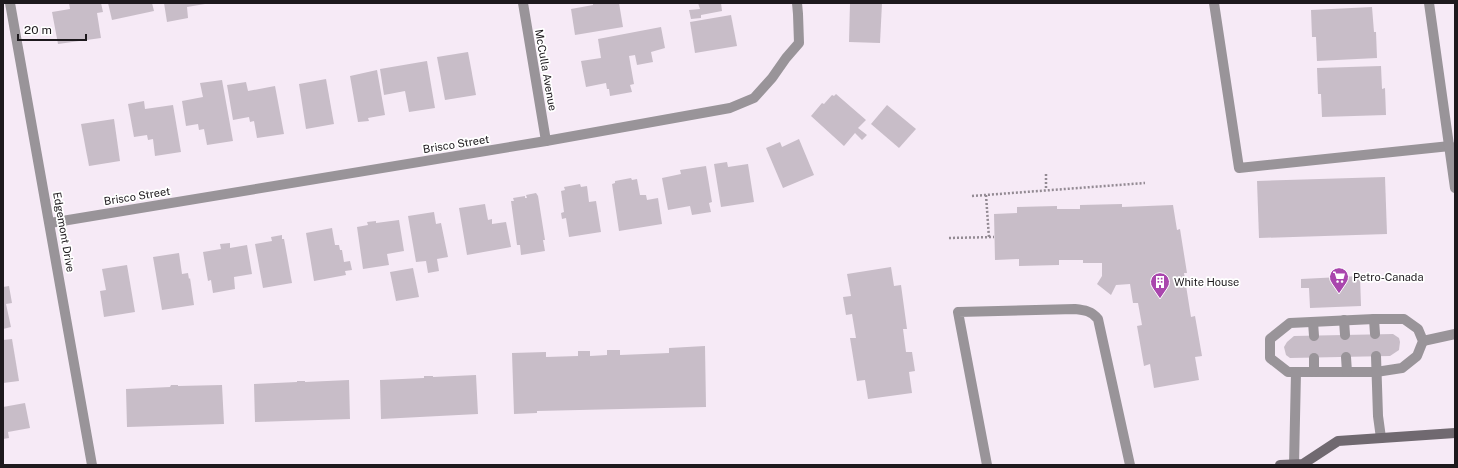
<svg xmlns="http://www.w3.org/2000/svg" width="1458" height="468" font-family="'Public Sans',sans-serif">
<rect width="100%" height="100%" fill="#f6eaf6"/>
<!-- building -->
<g fill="#c8bdc8">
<path d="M 69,3 L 101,3 L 103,12 L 97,13 L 101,38 L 58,44 L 52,12 L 70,9 Z"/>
<path d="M 108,3 L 152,3 L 154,11 L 112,20 Z"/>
<path d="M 164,3 L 205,3 L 205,4 L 187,7 L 188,18 L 167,22 Z"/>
<path d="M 593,3 L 619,3 L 623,27 L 575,35 L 571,9 L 593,5 Z"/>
<path d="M 698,3 L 721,3 L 722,11 L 701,15 L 701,18 L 691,19 L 689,10 L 700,9 Z"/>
<path d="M 850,3 L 882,3 L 880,43 L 849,42 Z"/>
<path d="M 1372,7 L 1374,32 L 1376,32 L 1377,58 L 1317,61 L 1316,37 L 1312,37 L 1311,10 Z"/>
<path d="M 731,15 L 737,46 L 695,53 L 690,22 Z"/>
<path d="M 661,27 L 665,48 L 651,52 L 653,62 L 637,65 L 635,55 L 629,56 L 634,84 L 630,85 L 632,92 L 610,96 L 609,89 L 607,89 L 606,83 L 586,87 L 581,61 L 601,58 L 598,39 Z"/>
<path d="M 468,52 L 476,95 L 445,100 L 437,57 Z"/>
<path d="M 427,61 L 435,108 L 409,112 L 405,91 L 384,95 L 380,69 Z"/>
<path d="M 1381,66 L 1382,89 L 1385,88 L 1386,115 L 1322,117 L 1321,94 L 1318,94 L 1317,68 Z"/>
<path d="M 377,70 L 385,115 L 368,118 L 369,121 L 358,122 L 350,76 Z"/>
<path d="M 326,79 L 334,124 L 306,129 L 299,84 Z"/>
<path d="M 222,80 L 233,141 L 207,145 L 204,129 L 199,130 L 198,124 L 186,126 L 182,101 L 203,97 L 200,83 Z"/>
<path d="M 246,82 L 248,91 L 275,86 L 284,134 L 257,138 L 254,121 L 250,122 L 249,117 L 233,120 L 227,85 Z"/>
<path d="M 836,94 L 866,120 L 858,128 L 867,135 L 862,140 L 855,133 L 844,146 L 811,116 L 822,103 L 824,104 L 832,95 L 834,96 Z"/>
<path d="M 144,101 L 145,109 L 173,105 L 181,152 L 155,156 L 153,139 L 148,140 L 147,135 L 134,137 L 128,104 Z"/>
<path d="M 887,105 L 916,129 L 899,148 L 871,124 Z"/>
<path d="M 114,119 L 120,161 L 89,166 L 81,124 Z"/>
<path d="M 799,139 L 814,175 L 783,188 L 766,148 L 780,142 L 782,147 Z"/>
<path d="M 727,162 L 728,167 L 748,164 L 754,202 L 721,207 L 714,164 Z"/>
<path d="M 706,166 L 712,202 L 709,203 L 711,212 L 692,215 L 690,206 L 668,210 L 662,178 L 681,174 L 680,170 Z"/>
<path d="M 1385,177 L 1387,234 L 1259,238 L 1257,181 Z"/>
<path d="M 631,178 L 632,180 L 637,179 L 640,195 L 646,195 L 647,200 L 658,198 L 662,224 L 619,231 L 612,184 L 615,183 L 615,181 Z"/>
<path d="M 580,184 L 581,187 L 587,186 L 589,202 L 596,201 L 601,232 L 569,237 L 566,218 L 562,219 L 561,213 L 564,212 L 561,191 L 565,190 L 564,187 Z"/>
<path d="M 536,193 L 538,196 L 545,240 L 543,240 L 545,251 L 521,255 L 520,245 L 517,245 L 511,201 L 514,201 L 513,198 L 525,196 L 525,198 L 527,198 L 526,195 Z"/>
<path d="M 485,204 L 488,220 L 492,219 L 492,224 L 506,222 L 511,247 L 467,255 L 459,208 Z"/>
<path d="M 1122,204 L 1122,207 L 1173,205 L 1177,230 L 1180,229 L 1187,273 L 1184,273 L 1191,317 L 1195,316 L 1202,356 L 1195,357 L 1199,380 L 1154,388 L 1150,364 L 1144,366 L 1137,326 L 1142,325 L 1138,303 L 1133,303 L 1130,284 L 1116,285 L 1111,295 L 1097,284 L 1102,276 L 1102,263 L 1083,263 L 1083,260 L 1059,260 L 1059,265 L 1019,266 L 1019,259 L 995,260 L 994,214 L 1017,213 L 1017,207 L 1057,206 L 1057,209 L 1080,209 L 1080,205 Z"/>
<path d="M 434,212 L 436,224 L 441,223 L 448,257 L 437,259 L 439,271 L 428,273 L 426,261 L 416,262 L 408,216 Z"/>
<path d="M 399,220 L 404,251 L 387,254 L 389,265 L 363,269 L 357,227 L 368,225 L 367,222 L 376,221 L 376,223 Z"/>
<path d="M 332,228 L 335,245 L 339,245 L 340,250 L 342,250 L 344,262 L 350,261 L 352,270 L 345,271 L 346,275 L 314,281 L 306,233 Z"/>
<path d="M 282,235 L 282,239 L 284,239 L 292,283 L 263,288 L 255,244 L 272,241 L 271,237 Z"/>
<path d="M 230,243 L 230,248 L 247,245 L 252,274 L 234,277 L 235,289 L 213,293 L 211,280 L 208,281 L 203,252 L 221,249 L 220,244 Z"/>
<path d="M 179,253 L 182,274 L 188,273 L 189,279 L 190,278 L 194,305 L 162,310 L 153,257 Z"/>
<path d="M 127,265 L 135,312 L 104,317 L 100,291 L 106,290 L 102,269 Z"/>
<path d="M 891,267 L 894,286 L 901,285 L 907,329 L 903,329 L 906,352 L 912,352 L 915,371 L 909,372 L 912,393 L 868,399 L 865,380 L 857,381 L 850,338 L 856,338 L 852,314 L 846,315 L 843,297 L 851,296 L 847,274 Z"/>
<path d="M 413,268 L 419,297 L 396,301 L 390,272 Z"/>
<path d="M 1360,276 L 1361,306 L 1310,308 L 1309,288 L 1301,288 L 1301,279 Z"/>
<path d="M 9,286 L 12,303 L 6,304 L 11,327 L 3,329 L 3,287 Z"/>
<path d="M 1393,334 L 1399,338 L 1400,342 L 1399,350 L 1390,356 L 1290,358 L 1286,355 L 1284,347 L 1287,342 L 1294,336 Z"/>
<path d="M 12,339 L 19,381 L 3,383 L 3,340 Z"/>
<path d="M 705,346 L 706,407 L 537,411 L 537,413 L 514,414 L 512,353 L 546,352 L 546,357 L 578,356 L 578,351 L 590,351 L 590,356 L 607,355 L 607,350 L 620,350 L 620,355 L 669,353 L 669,348 Z"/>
<path d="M 476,375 L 478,414 L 381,419 L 380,380 L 424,378 L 424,376 L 433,376 L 433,377 Z"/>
<path d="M 349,380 L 350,419 L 255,422 L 254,384 L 297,382 L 297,381 L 305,381 L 305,382 Z"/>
<path d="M 171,385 L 178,385 L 178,386 L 222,385 L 224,424 L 127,427 L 126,389 L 170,387 Z"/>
<path d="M 25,403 L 30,428 L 8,432 L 9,438 L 3,439 L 3,407 Z"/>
</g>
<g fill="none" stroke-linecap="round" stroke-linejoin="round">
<!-- path -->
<g stroke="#938a93" stroke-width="2.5" stroke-dasharray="2 2" stroke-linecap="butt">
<path d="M 1046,174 L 1046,190"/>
<path d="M 986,195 L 989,238"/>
<path d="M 972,196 L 1145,183"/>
<path d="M 949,238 L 994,237"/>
</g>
<!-- service -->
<g stroke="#999499" stroke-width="10">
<path d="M 1214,3 L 1239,168 L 1450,146"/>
<path d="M 1374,319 L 1404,319 L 1418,329 L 1423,341 L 1417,356 L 1402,368 L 1376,372 L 1288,372 L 1270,358 L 1270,339 L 1290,323 Z"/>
<path d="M 1374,319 L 1375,334"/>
<path d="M 1344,320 L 1345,335"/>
<path d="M 1313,322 L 1314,336"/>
<path d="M 1423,341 L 1455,334"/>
<path d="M 1376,356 L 1378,416 L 1381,438"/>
<path d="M 1346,357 L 1347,372"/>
<path d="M 1314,358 L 1314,372"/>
<path d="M 987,465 L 958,312 L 1075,309 C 1084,310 1092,311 1098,319 L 1130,465"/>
<path d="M 1294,465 L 1296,372"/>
</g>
<!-- minor -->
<g stroke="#999499" stroke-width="10">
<path d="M 10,3 L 92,465"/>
<path d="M 523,3 L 546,141"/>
<path d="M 50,223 L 546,141 L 730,108 L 754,98 L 772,78 L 786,58 L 799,43 L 798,14 L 797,3"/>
</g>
<!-- tertiary -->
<path stroke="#999499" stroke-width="10" d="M 1429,3 L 1455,188"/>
<!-- secondary -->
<path stroke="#706970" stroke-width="10" d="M 1280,465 L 1303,464 L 1338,441 L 1455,433"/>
</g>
<!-- icons -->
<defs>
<g id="supermarket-pin" transform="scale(1)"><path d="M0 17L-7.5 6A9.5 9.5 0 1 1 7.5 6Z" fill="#a946ad" stroke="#fff"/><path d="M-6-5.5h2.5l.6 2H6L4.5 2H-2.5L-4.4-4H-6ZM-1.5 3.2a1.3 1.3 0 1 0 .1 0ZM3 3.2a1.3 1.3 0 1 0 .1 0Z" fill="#fff"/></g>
<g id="building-pin" transform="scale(1)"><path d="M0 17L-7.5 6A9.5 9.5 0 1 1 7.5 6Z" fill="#a946ad" stroke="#fff"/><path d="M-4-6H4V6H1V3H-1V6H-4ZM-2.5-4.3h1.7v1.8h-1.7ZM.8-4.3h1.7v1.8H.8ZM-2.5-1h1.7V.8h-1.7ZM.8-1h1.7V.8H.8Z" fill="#fff"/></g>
</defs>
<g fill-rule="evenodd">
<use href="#supermarket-pin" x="1339" y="277"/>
<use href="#building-pin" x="1160" y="282"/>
</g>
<g text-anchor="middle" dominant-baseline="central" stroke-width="3.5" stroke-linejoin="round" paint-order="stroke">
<!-- street labels -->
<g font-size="11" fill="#1d191d" stroke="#fff">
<text transform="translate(546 70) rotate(80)">McCulla Avenue</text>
<text transform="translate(456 144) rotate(-9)">Brisco Street</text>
<text transform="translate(137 196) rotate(-9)">Brisco Street</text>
<text transform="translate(64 232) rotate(80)">Edgemont Drive</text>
</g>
<!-- poi labels -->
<g font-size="11" fill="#1d191d" stroke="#fff" text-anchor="start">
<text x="1353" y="277">Petro-Canada</text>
<text x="1174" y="282">White House</text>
</g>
</g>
<!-- border -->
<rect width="1458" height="468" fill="none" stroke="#1d191d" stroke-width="8"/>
<!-- scale -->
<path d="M18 34v6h68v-6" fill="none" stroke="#1d191d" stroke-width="2"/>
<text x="24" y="34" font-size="12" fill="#1d191d" stroke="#ffffff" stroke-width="3" paint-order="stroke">20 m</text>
</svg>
